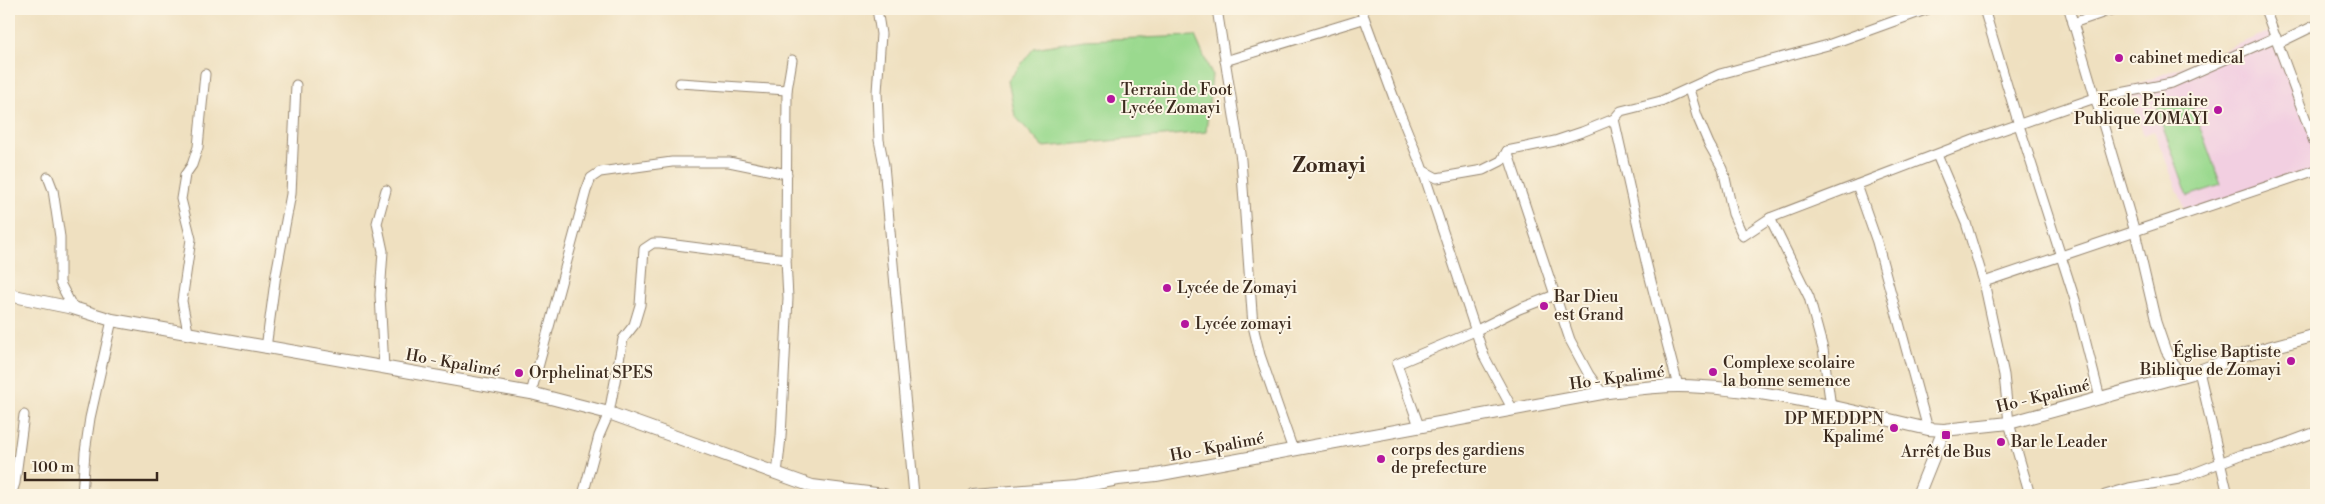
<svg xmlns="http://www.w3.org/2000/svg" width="2325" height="504" font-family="'Libre Bodoni',serif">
<rect width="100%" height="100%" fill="#fcf5e5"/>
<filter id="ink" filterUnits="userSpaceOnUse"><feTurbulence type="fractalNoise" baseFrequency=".02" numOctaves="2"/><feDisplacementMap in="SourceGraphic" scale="10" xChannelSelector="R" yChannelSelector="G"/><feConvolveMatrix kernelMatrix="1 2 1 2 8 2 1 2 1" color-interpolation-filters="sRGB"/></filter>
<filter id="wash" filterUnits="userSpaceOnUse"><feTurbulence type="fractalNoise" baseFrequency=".0096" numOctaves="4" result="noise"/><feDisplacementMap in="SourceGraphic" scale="20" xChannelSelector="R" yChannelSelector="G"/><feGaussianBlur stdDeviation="1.12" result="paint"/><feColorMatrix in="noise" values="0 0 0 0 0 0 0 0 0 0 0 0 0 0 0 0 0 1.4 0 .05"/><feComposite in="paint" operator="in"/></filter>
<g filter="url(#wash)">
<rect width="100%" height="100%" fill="#efe0c0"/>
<!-- built -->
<path fill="#f2cfe1" d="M 2271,31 L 2316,149 L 2316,170 L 2187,214 L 2154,131 L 2144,135 L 2126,89 Z"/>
<!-- green -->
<g fill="#9ad98e" stroke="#6a8256">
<path d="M 1195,36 L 1212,75 L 1206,132 L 1043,147 L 1015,116 L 1008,81 L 1034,48 L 1084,40 Z"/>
<path d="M 2189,97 L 2221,185 L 2188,196 L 2156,108 Z"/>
</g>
</g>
<g filter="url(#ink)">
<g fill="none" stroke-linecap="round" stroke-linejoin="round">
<!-- street casing -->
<g stroke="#95856f" stroke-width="11">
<g id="street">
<path d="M 877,9 L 881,34 L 877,92 L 879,140 L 884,165 L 914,495"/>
<path d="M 1217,9 L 1241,160 L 1253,326 L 1260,355 L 1293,450"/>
<path d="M 1361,9 L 1395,101 L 1421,165 L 1484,356 L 1513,410"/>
<path d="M 1984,9 L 2019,125 L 2075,300 L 2100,398"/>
<path d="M 2069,9 L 2135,232 L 2156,322 L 2166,351 L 2181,376"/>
<path d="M 2265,9 L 2316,147"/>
<path d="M 2073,23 L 2114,9"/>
<path d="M 2279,43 L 2316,25"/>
<path d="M 1225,61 L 1363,19"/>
<path d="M 680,83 L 787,90"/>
<path d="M 1689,89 L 1697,116 L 1709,144 L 1723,169 L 1733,214 L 1743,236 L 1770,218 L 1979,138 L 2095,98 L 2172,83 L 2276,37"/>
<path d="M 1614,119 L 1647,266 L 1678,386"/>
<path d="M 1507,151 L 1570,340 L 1589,375 L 1602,393"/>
<path d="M 1937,155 L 1966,223 L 1984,282 L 2004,375 L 2009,423 L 2030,495"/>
<path d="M 1422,170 L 1437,178 L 1483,170 L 1501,161 L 1507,151 L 1555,141 L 1582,132 L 1614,119 L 1621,111 L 1661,101 L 1720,74 L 1828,45 L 1928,9"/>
<path d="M 48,177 L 53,190 L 60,237 L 60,283 L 73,308"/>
<path d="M 1857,185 L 1877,242 L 1928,429"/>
<path d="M 1770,218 L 1809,297 L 1823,349 L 1831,407"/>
<path d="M 1984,282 L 2316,170"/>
<path d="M 188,332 L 182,301 L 191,239 L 181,199 L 185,175 L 192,165 L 198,147 L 205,74"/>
<path d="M 266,348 L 276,274 L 291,194 L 296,85"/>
<path d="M 384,368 L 380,295 L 383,251 L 377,223 L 386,190"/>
<path d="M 2199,371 L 2228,495"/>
<path d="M 531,393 L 586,191 L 591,178 L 600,172 L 672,162 L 729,162 L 787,174"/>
<path d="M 1419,426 L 1397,364 L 1475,331 L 1519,309 L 1555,295"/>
<path d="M 777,474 L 781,437 L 788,298 L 786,259 L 787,90 L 792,60"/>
<path d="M 11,495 L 15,483 L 24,415"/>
<path d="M 82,495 L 85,452 L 90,418 L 112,320"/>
<path d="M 583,495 L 599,436 L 609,413 L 623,339 L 634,325 L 640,305 L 644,249 L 653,243 L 660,243 L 786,259"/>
<path d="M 2105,495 L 2129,488 L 2179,479 L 2240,455 L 2273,448 L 2316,432"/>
</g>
</g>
<!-- secondary casing -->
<g stroke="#95856f" stroke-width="14">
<g id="secondary">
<path d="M 9,295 L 73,308 L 112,320 L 531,393 L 609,413 L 812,486 L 884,495"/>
<path d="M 973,495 L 1076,487 L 1118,479 L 1156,475 L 1602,393 C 1627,390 1652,386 1678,386 C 1762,387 1846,410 1928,429 L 1944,430 L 2009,423 L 2199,371 L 2246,354 L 2316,335"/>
<path d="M 1918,495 L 1944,430"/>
</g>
</g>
<!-- street -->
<use href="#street" stroke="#fff" stroke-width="9"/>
<!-- secondary -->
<use href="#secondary" stroke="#fff" stroke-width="12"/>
</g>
</g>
<!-- markers -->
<g fill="#b5179e" stroke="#fcf5e5" stroke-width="2">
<circle cx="2119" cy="58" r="5"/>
<circle cx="1111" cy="99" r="5"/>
<circle cx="2218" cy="110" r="5"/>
<circle cx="1167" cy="288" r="5"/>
<circle cx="1544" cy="306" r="5"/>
<circle cx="1185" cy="324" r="5"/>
<circle cx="2291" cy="361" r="5"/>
<circle cx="1713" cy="372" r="5"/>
<circle cx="519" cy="373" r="5"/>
<circle cx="1894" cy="428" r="5"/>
<rect x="1941" y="430" width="10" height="10" rx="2.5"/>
<circle cx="2001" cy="442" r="5"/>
<circle cx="1381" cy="459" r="5"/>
</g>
<g text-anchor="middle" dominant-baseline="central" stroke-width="4" stroke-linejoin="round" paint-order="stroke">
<!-- poi labels -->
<g font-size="16" fill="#3b2a1e" stroke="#fcf5e5" text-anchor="start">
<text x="2129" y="58">cabinet medical</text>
<text x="1121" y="90">Terrain de Foot<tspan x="1121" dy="18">Lycée Zomayi</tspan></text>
<text x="2208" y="101" text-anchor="end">Ecole Primaire<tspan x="2208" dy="18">Publique ZOMAYI</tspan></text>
<text x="1177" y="288">Lycée de Zomayi</text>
<text x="1554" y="297">Bar Dieu<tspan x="1554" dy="18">est Grand</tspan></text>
<text x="1195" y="324">Lycée zomayi</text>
<text x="2281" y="352" text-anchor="end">Église Baptiste<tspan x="2281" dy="18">Biblique de Zomayi</tspan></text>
<text x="1723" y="363">Complexe scolaire<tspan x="1723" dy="18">la bonne semence</tspan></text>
<text x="529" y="373">Orphelinat SPES</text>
<text x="1884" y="419" text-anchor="end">DP MEDDPN<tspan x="1884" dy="18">Kpalimé</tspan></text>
<text x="2011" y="442">Bar le Leader</text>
<text x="1391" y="450">corps des gardiens<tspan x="1391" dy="18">de prefecture</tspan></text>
<text x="1946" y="452" text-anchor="middle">Arrêt de Bus</text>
</g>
<!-- street labels -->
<g font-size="16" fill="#3b2a1e" stroke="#fcf5e5">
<text transform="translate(453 363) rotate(10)">Ho - Kpalimé</text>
<text transform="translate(1617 378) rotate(-8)">Ho - Kpalimé</text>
<text transform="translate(2043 396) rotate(-14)">Ho - Kpalimé</text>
<text transform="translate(1217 447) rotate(-11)">Ho - Kpalimé</text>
</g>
<!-- district labels -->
<g font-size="21" font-weight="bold" fill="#3b2a1e" stroke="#fcf5e5">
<text x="1329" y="166">Zomayi</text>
</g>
</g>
<!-- margin -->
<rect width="2325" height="504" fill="none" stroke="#fcf5e5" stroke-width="30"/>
<!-- scale -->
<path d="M25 472v8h132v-8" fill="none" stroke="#3b2a1e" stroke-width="2.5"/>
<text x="32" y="472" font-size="15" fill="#3b2a1e" stroke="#fcf5e5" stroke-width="4" paint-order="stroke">100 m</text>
</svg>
